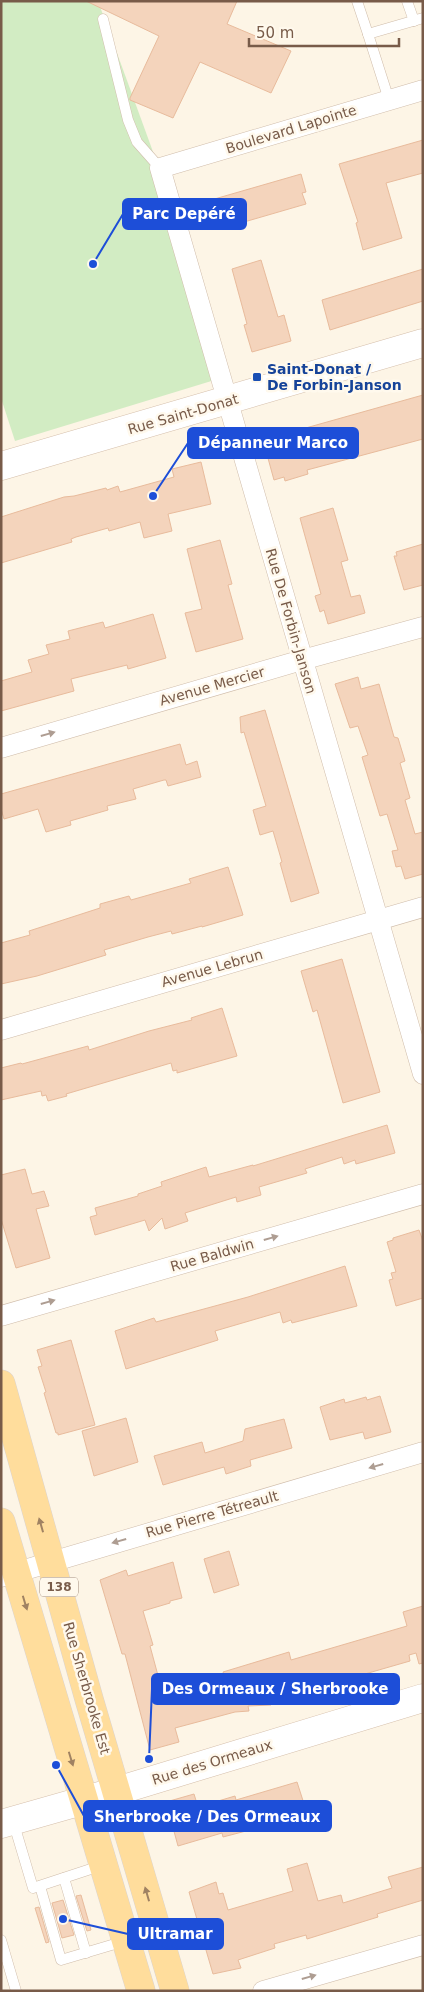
<svg xmlns="http://www.w3.org/2000/svg" width="424" height="1992" font-family="'DejaVu Sans',sans-serif">
<rect width="100%" height="100%" fill="#fdf5e6"/>
<!-- green -->
<path fill="#d2ecc3" d="M 1,1 L 98,1 L 152,149 L 218,379 L 15,441 L 1,398 Z"/>
<!-- building -->
<g fill="#f4d4bc" stroke="#e8bb9c">
<path d="M 86,1 L 237,1 L 227,24 L 291,51 L 271,93 L 200,62 L 173,118 L 130,100 L 130,98 L 159,36 Z"/>
<path d="M 423,140 L 423,173 L 386,183 L 402,238 L 363,250 L 356,223 L 358,222 L 339,164 Z"/>
<path d="M 301,174 L 306,192 L 302,193 L 306,204 L 220,229 L 211,200 Z"/>
<path d="M 261,260 L 278,317 L 284,315 L 291,341 L 252,352 L 244,325 L 247,324 L 232,269 Z"/>
<path d="M 423,269 L 423,301 L 330,330 L 322,300 Z"/>
<path d="M 423,395 L 423,439 L 307,470 L 308,474 L 285,481 L 284,477 L 274,480 L 263,440 Z"/>
<path d="M 201,462 L 211,504 L 168,514 L 172,531 L 144,538 L 140,522 L 109,531 L 108,528 L 76,537 L 71,539 L 72,542 L 1,563 L 1,517 L 64,497 L 74,496 L 106,488 L 107,490 L 118,486 L 120,492 L 174,477 L 172,469 Z"/>
<path d="M 333,508 L 348,560 L 341,562 L 351,597 L 360,595 L 365,613 L 328,624 L 324,610 L 320,612 L 315,596 L 321,594 L 300,518 Z"/>
<path d="M 220,540 L 232,584 L 228,585 L 243,639 L 196,652 L 185,613 L 202,609 L 187,549 Z"/>
<path d="M 423,544 L 423,585 L 404,590 L 394,556 L 397,556 L 396,552 Z"/>
<path d="M 153,614 L 166,658 L 128,669 L 127,665 L 71,679 L 74,691 L 1,711 L 1,681 L 32,672 L 28,660 L 49,654 L 46,645 L 70,639 L 68,631 L 103,622 L 105,628 Z"/>
<path d="M 358,677 L 361,689 L 379,684 L 394,737 L 398,738 L 405,761 L 400,763 L 410,798 L 405,800 L 415,834 L 423,832 L 423,874 L 405,879 L 401,866 L 396,867 L 392,851 L 398,850 L 387,814 L 380,816 L 362,757 L 368,755 L 358,726 L 350,728 L 335,684 Z"/>
<path d="M 265,710 L 319,893 L 291,902 L 280,863 L 282,862 L 273,831 L 260,835 L 253,810 L 266,806 L 244,732 L 241,733 L 240,717 Z"/>
<path d="M 180,744 L 186,765 L 197,761 L 201,777 L 168,786 L 166,780 L 164,780 L 133,789 L 136,799 L 107,806 L 108,810 L 70,821 L 71,825 L 46,832 L 38,809 L 4,819 L 1,809 L 1,794 Z"/>
<path d="M 228,867 L 243,915 L 202,927 L 202,926 L 172,934 L 171,931 L 148,937 L 104,950 L 106,955 L 37,976 L 1,984 L 1,943 L 30,935 L 29,931 L 100,908 L 100,904 L 129,896 L 131,900 L 191,883 L 189,879 Z"/>
<path d="M 342,959 L 380,1092 L 343,1103 L 317,1010 L 313,1012 L 301,971 Z"/>
<path d="M 222,1008 L 237,1056 L 177,1073 L 177,1070 L 173,1071 L 171,1063 L 66,1094 L 67,1096 L 48,1101 L 46,1095 L 42,1096 L 41,1091 L 1,1100 L 1,1068 L 21,1063 L 22,1064 L 88,1046 L 89,1050 L 149,1031 L 192,1020 L 191,1018 Z"/>
<path d="M 387,1125 L 395,1153 L 356,1164 L 355,1160 L 344,1164 L 342,1157 L 305,1169 L 307,1173 L 259,1187 L 261,1195 L 237,1202 L 236,1197 L 185,1213 L 188,1221 L 165,1229 L 162,1218 L 149,1231 L 145,1220 L 95,1235 L 90,1217 L 97,1215 L 95,1208 L 138,1196 L 138,1194 L 162,1186 L 161,1182 L 206,1167 L 209,1177 L 253,1165 L 253,1166 Z"/>
<path d="M 25,1169 L 32,1194 L 44,1191 L 49,1206 L 36,1209 L 50,1258 L 16,1268 L 1,1219 L 1,1175 Z"/>
<path d="M 419,1230 L 423,1241 L 423,1298 L 396,1306 L 389,1280 L 393,1279 L 391,1273 L 396,1272 L 387,1242 L 393,1240 L 393,1238 Z"/>
<path d="M 345,1266 L 357,1306 L 292,1323 L 291,1320 L 283,1323 L 280,1312 L 215,1331 L 218,1340 L 126,1369 L 115,1331 L 154,1318 L 156,1322 L 248,1297 Z"/>
<path d="M 71,1340 L 95,1425 L 58,1435 L 58,1433 L 56,1433 L 44,1393 L 46,1392 L 38,1367 L 42,1366 L 37,1350 Z"/>
<path d="M 380,1396 L 391,1432 L 365,1439 L 363,1432 L 330,1440 L 320,1407 L 344,1399 L 345,1403 L 366,1397 L 367,1400 Z"/>
<path d="M 126,1418 L 138,1462 L 94,1476 L 82,1431 Z"/>
<path d="M 284,1419 L 292,1448 L 250,1460 L 251,1466 L 226,1474 L 224,1467 L 163,1485 L 154,1456 L 202,1442 L 205,1453 L 243,1441 L 245,1429 Z"/>
<path d="M 229,1551 L 239,1585 L 214,1593 L 204,1559 Z"/>
<path d="M 173,1562 L 182,1598 L 170,1601 L 170,1603 L 143,1611 L 153,1645 L 150,1646 L 163,1694 L 224,1675 L 223,1672 L 289,1652 L 291,1660 L 407,1626 L 403,1612 L 423,1606 L 423,1663 L 419,1664 L 416,1653 L 409,1655 L 410,1661 L 292,1695 L 293,1698 L 270,1700 L 271,1705 L 248,1706 L 249,1711 L 235,1712 L 175,1728 L 179,1742 L 150,1750 L 125,1654 L 122,1654 L 100,1580 L 126,1570 L 128,1576 Z"/>
<path d="M 297,1782 L 306,1810 L 245,1828 L 246,1831 L 223,1837 L 222,1833 L 178,1846 L 166,1802 L 194,1794 L 198,1807 L 235,1796 L 236,1800 Z"/>
<path d="M 307,1863 L 318,1901 L 341,1895 L 343,1903 L 392,1888 L 388,1877 L 423,1867 L 423,1900 L 377,1914 L 378,1917 L 307,1939 L 306,1935 L 274,1944 L 275,1948 L 238,1960 L 241,1968 L 213,1974 L 189,1892 L 216,1882 L 219,1894 L 223,1893 L 228,1910 L 293,1891 L 287,1869 Z"/>
<path d="M 81,1895 L 91,1930 L 87,1931 L 76,1896 Z"/>
<path d="M 63,1900 L 74,1935 L 62,1938 L 52,1903 Z"/>
<path d="M 39,1907 L 49,1942 L 46,1943 L 35,1908 Z"/>
</g>
<g fill="none" stroke-linecap="round" stroke-linejoin="round">
<!-- lane casing -->
<g stroke="#d0bdab" stroke-width="11">
<g id="lane">
<path d="M 357,1 L 368,34"/>
<path d="M 407,1 L 414,21"/>
<path d="M 103,19 L 128,120 L 137,142 L 160,168"/>
<path d="M 389,100 L 368,34 L 423,18"/>
<path d="M 13,1821 L 33,1888 L 103,1865"/>
<path d="M 64,1878 L 86,1953"/>
<path d="M 40,1886 L 61,1960 L 125,1941"/>
<path d="M 1,1940 L 16,1991"/>
</g>
</g>
<!-- street casing -->
<g stroke="#d0bdab" stroke-width="21">
<g id="street">
<path d="M 423,90 L 160,168 L 423,1074"/>
<path d="M 1,748 L 302,660 L 423,627"/>
<path d="M 1,1030 L 423,907"/>
<path d="M 1,1316 L 423,1194"/>
<path d="M 1,1577 L 423,1452"/>
<path d="M 263,1991 L 423,1945"/>
</g>
</g>
<!-- secondary casing -->
<g stroke="#d5bfab" stroke-width="29">
<g id="secondary">
<path d="M 1,466 L 423,343"/>
<path d="M 1,1824 L 117,1791 L 423,1698"/>
</g>
</g>
<!-- primary casing -->
<g stroke="#dcd4d0" stroke-width="29">
<g id="primary">
<path d="M 1,1384 L 89,1699 L 175,1991"/>
<path d="M 1,1522 L 141,1991"/>
</g>
</g>
<!-- lane -->
<use href="#lane" stroke="#fff" stroke-width="10"/>
<!-- street -->
<use href="#street" stroke="#fff" stroke-width="20"/>
<!-- secondary -->
<use href="#secondary" stroke="#fff" stroke-width="28"/>
<!-- primary -->
<use href="#primary" stroke="#ffdd9c" stroke-width="28"/>
</g>
<!-- one-way arrows -->
<defs><path id="oneway-solid" d="M-6-.8H1V-3.2L6.5 0L1 3.2V.8H-6Z" transform="scale(1.25)"/></defs>
<g fill="#ae9d92">
<use href="#oneway-solid" transform="translate(48 734) rotate(-16)"/>
<use href="#oneway-solid" transform="translate(271 1238) rotate(-16)"/>
<use href="#oneway-solid" transform="translate(48 1302) rotate(-16)"/>
<use href="#oneway-solid" transform="translate(376 1466) rotate(164)"/>
<use href="#oneway-solid" transform="translate(119 1541) rotate(164)"/>
<use href="#oneway-solid" transform="translate(309 1977) rotate(-16)"/>
</g>
<g fill="#a08262">
<use href="#oneway-solid" transform="translate(41 1525) rotate(-106)"/>
<use href="#oneway-solid" transform="translate(25 1603) rotate(73)"/>
<use href="#oneway-solid" transform="translate(71 1759) rotate(73)"/>
<use href="#oneway-solid" transform="translate(147 1894) rotate(-106)"/>
</g>
<!-- markers -->
<rect fill="#1a4fb4" stroke="#fff9ed" stroke-width="2" x="252" y="372" width="10" height="10" rx="2.5"/>
<g text-anchor="middle" dominant-baseline="central" stroke-width="5" stroke-linejoin="round" paint-order="stroke">
<!-- shield labels -->
<rect fill="#fff9ed" stroke="#a08a7a" stroke-width="1" x="40" y="1577.5" width="38" height="19" rx="4"/>
<g font-size="12" font-weight="bold" fill="#785b49">
<text x="59" y="1587">138</text>
</g>
<!-- street labels -->
<g font-size="14" fill="#785b49" stroke="#fff9ed">
<text transform="translate(291 129) rotate(-17)">Boulevard Lapointe</text>
<text transform="translate(183 414) rotate(-16)">Rue Saint-Donat</text>
<text transform="translate(291 621) rotate(74)">Rue De Forbin-Janson</text>
<text transform="translate(212 686) rotate(-16)">Avenue Mercier</text>
<text transform="translate(212 968) rotate(-16)">Avenue Lebrun</text>
<text transform="translate(212 1255) rotate(-16)">Rue Baldwin</text>
<text transform="translate(212 1514) rotate(-16)">Rue Pierre Tétreault</text>
<text transform="translate(87 1688) rotate(74)">Rue Sherbrooke Est</text>
<text transform="translate(212 1762) rotate(-17)">Rue des Ormeaux</text>
</g>
<!-- transit labels -->
<g font-size="14" font-weight="bold" fill="#164399" stroke="#fff9ed" text-anchor="start">
<text x="267" y="369">Saint-Donat /<tspan x="267" dy="16">De Forbin-Janson</tspan></text>
</g>
</g>
<!-- callouts -->
<path fill="none" stroke="#1d4ed8" stroke-width="2" d="M93 264L123 214M153 496L188 443M149 1759L152 1689M56 1765L84 1816M63 1919L128 1934"/>
<g fill="#1d4ed8" stroke="#fff9ed" stroke-width="2">
<circle cx="93" cy="264" r="5"/>
<circle cx="153" cy="496" r="5"/>
<circle cx="149" cy="1759" r="5"/>
<circle cx="56" cy="1765" r="5"/>
<circle cx="63" cy="1919" r="5"/>
</g>
<g fill="#1d4ed8" stroke="#1d4ed8" stroke-width="2">
<rect x="123" y="199" width="123" height="30" rx="5"/>
<rect x="188" y="428" width="170" height="30" rx="5"/>
<rect x="152" y="1674" width="247" height="30" rx="5"/>
<rect x="84" y="1801" width="247" height="30" rx="5"/>
<rect x="128" y="1919" width="95" height="30" rx="5"/>
</g>
<g font-size="15" text-anchor="middle" font-weight="bold" fill="#fff">
<text x="184" y="219">Parc Depéré</text>
<text x="273" y="448">Dépanneur Marco</text>
<text x="275" y="1694">Des Ormeaux / Sherbrooke</text>
<text x="207" y="1822">Sherbrooke / Des Ormeaux</text>
<text x="175" y="1939">Ultramar</text>
</g>
<!-- border -->
<rect width="424" height="1992" fill="none" stroke="#785b49" stroke-width="5"/>
<!-- scale -->
<path d="M249 38v8h150v-8" fill="none" stroke="#785b49" stroke-width="2.5"/>
<text x="256" y="38" font-size="15" fill="#785b49" stroke="#fff9ed" stroke-width="4" paint-order="stroke">50 m</text>
</svg>
